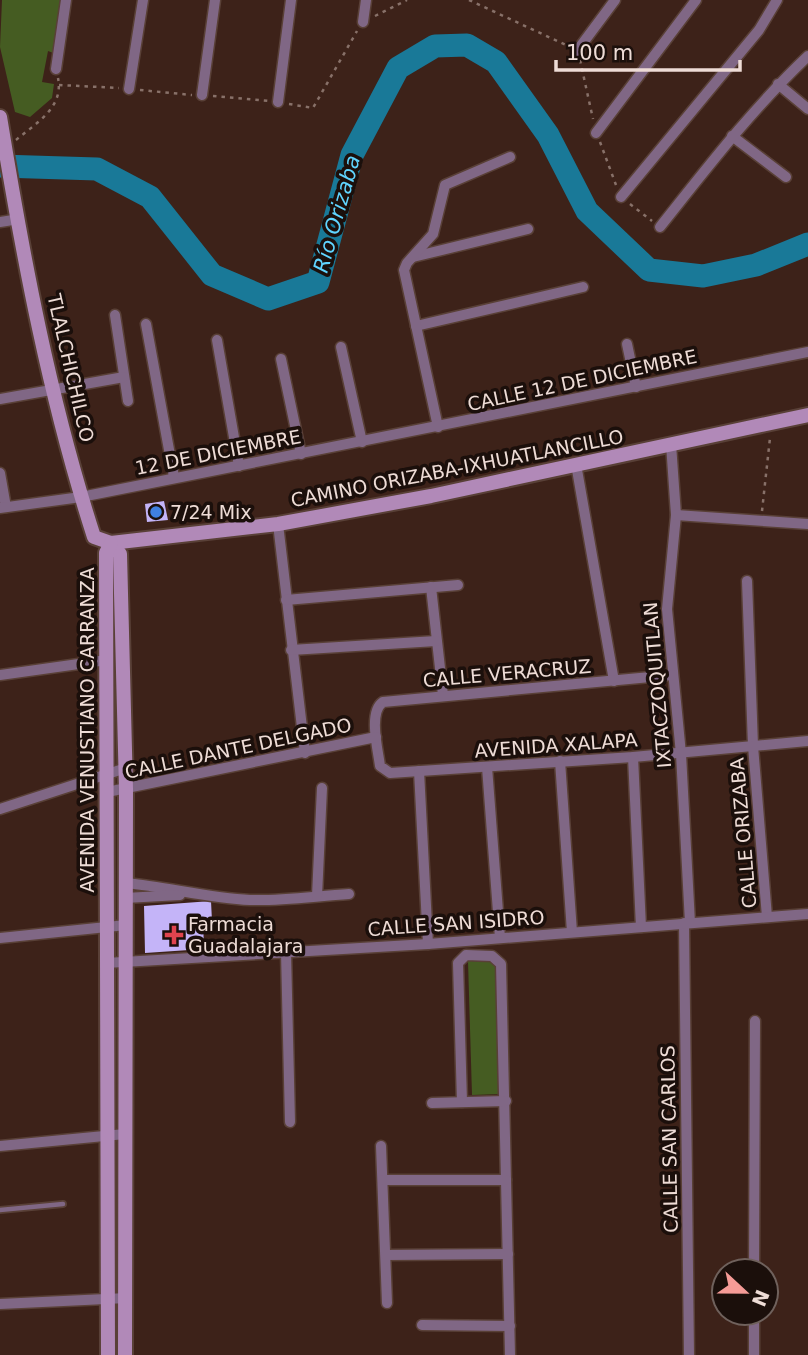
<svg xmlns="http://www.w3.org/2000/svg" width="808" height="1355" font-family="'DejaVu Sans',sans-serif">
<rect width="100%" height="100%" fill="#3d2219"/>
<!-- green -->
<g fill="#455c22">
<path d="M 2,0 L 65,0 L 56,54 L 48,51 L 42,82 L 54,84 L 52,98 L 30,117 L 15,112 L 0,47 Z"/>
<path d="M 495,960 L 500,1094 L 472,1095 L 468,961 Z"/>
</g>
<g fill="none" stroke-linecap="round" stroke-linejoin="round">
<!-- river -->
<path stroke="#197998" stroke-width="23" d="M 0,166 L 97,169 L 150,197 L 212,275 L 268,299 L 318,282 L 352,155 L 398,68 L 435,46 L 467,45 L 496,62 L 548,135 L 587,211 L 649,270 L 703,276 L 756,265 L 808,244"/>
</g>
<!-- building -->
<g fill="#c4b4f8">
<path d="M 164,501 L 168,520 L 147,522 L 145,504 Z"/>
<path d="M 211,901 L 212,921 L 203,921 L 204,949 L 145,953 L 144,906 Z"/>
</g>
<g fill="none" stroke-linecap="round" stroke-linejoin="round">
<!-- lane casing -->
<g stroke="#594037" stroke-width="8">
<path id="lane" d="M 0,1210 L 63,1204"/>
</g>
<!-- street casing -->
<g stroke="#594037" stroke-width="13">
<g id="street">
<path d="M 363,22 L 366,0"/>
<path d="M 577,51 L 615,0"/>
<path d="M 56,69 L 66,0"/>
<path d="M 778,84 L 808,109"/>
<path d="M 129,89 L 143,0"/>
<path d="M 202,95 L 215,0"/>
<path d="M 278,102 L 291,0"/>
<path d="M 596,133 L 696,0"/>
<path d="M 732,136 L 786,177"/>
<path d="M 621,197 L 759,30 L 777,0"/>
<path d="M 0,222 L 19,219"/>
<path d="M 660,227 C 707,168 753,108 808,56"/>
<path d="M 413,257 L 528,229"/>
<path d="M 115,315 L 128,401"/>
<path d="M 146,324 L 174,477"/>
<path d="M 416,326 L 583,287"/>
<path d="M 217,340 L 239,466"/>
<path d="M 627,344 L 636,387"/>
<path d="M 341,347 L 362,442"/>
<path d="M 281,359 L 301,454"/>
<path d="M 0,399 L 124,377"/>
<path d="M 438,427 L 404,270 L 407,263 L 433,234 L 445,185 L 510,157"/>
<path d="M 671,444 L 676,515 L 667,609 L 681,754 L 690,923"/>
<path d="M 576,464 L 614,681"/>
<path d="M 0,473 L 6,507"/>
<path d="M 0,508 L 81,497 L 808,352"/>
<path d="M 676,515 L 808,524"/>
<path d="M 278,524 L 305,753"/>
<path d="M 747,581 L 753,746 L 767,917"/>
<path d="M 431,587 L 443,695"/>
<path d="M 286,600 L 458,585"/>
<path d="M 291,650 L 436,641"/>
<path d="M 0,675 L 107,660"/>
<path d="M 672,675 L 383,702 C 368,712 378,750 380,766 L 390,773 L 633,757 L 808,741"/>
<path d="M 633,757 L 641,927"/>
<path d="M 560,761 L 572,932"/>
<path d="M 487,767 L 500,938"/>
<path d="M 419,771 L 428,944"/>
<path d="M 107,792 L 376,737"/>
<path d="M 0,809 L 126,768"/>
<path d="M 126,883 C 168,887 208,898 250,900 C 283,901 316,896 349,894"/>
<path d="M 317,896 L 322,788"/>
<path d="M 125,898 L 180,895"/>
<path d="M 684,923 L 689,1355"/>
<path d="M 0,938 L 126,925"/>
<path d="M 286,952 L 290,1122"/>
<path d="M 106,963 L 428,944 L 808,914"/>
<path d="M 462,1102 L 458,963 L 466,955 L 492,956 L 501,964 L 510,1355"/>
<path d="M 432,1103 L 506,1101"/>
<path d="M 0,1146 L 125,1134"/>
<path d="M 381,1146 L 387,1303"/>
<path d="M 383,1180 L 506,1180"/>
<path d="M 386,1255 L 508,1254"/>
<path d="M 754,1271 L 755,1021"/>
<path d="M 0,1304 L 127,1298"/>
<path d="M 422,1325 L 510,1326"/>
<path d="M 754,1355 L 754,1313"/>
</g>
</g>
<!-- secondary casing -->
<g stroke="#594037" stroke-width="18">
<g id="secondary">
<path d="M 0,117 C 23,258 50,401 94,537 L 111,543 L 120,554 L 126,789 L 125,1355"/>
<path d="M 111,543 L 278,524 L 431,496 L 808,415"/>
<path d="M 108,1355 L 106,553 L 111,543"/>
</g>
</g>
<!-- path -->
<g stroke="#887169" stroke-width="2.5" stroke-dasharray="3.5 5" stroke-linecap="butt">
<path d="M 469,0 L 568,46"/>
<path d="M 375,16 L 407,0"/>
<path d="M 580,60 L 593,119"/>
<path d="M 59,85 L 119,88"/>
<path d="M 140,90 L 192,95"/>
<path d="M 213,96 L 269,101"/>
<path d="M 289,104 L 313,108 L 357,31"/>
<path d="M 16,140 C 36,123 64,108 58,78"/>
<path d="M 600,142 L 616,185"/>
<path d="M 630,204 L 652,221"/>
<path d="M 762,511 L 770,438"/>
</g>
<!-- lane -->
<use href="#lane" stroke="#806785" stroke-width="4.5"/>
<!-- street -->
<use href="#street" stroke="#806785" stroke-width="10"/>
<!-- secondary -->
<use href="#secondary" stroke="#b189b8" stroke-width="14"/>
</g>
<!-- markers -->
<circle fill="#3f7fe0" stroke="#1b0f0b" stroke-width="2.5" cx="156" cy="512" r="7"/>
<path fill="#e0444e" stroke="#1b0f0b" stroke-width="2.5" d="M170.5 924.5h7v7h7v7h-7v7h-7v-7h-7v-7h7z"/>
<g text-anchor="middle" dominant-baseline="central" stroke-width="7" stroke-linejoin="round" paint-order="stroke">
<!-- street labels -->
<g font-size="19" fill="#eedcd6" stroke="#1b0f0b">
<text transform="translate(71 368) rotate(77)">TLALCHICHILCO</text>
<text transform="translate(582 380) rotate(-12)">CALLE 12 DE DICIEMBRE</text>
<text transform="translate(218 452) rotate(-11)">12 DE DICIEMBRE</text>
<text transform="translate(457 468) rotate(-11)">CAMINO ORIZABA-IXHUATLANCILLO</text>
<text transform="translate(507 673) rotate(-5)">CALLE VERACRUZ</text>
<text transform="translate(657 685) rotate(-95)">IXTACZOQUITLAN</text>
<text transform="translate(87 730) rotate(-90)">AVENIDA VENUSTIANO CARRANZA</text>
<text transform="translate(556 745) rotate(-4)">AVENIDA XALAPA</text>
<text transform="translate(238 748) rotate(-12)">CALLE DANTE DELGADO</text>
<text transform="translate(743 833) rotate(-95)">CALLE ORIZABA</text>
<text transform="translate(456 923) rotate(-4)">CALLE SAN ISIDRO</text>
<text transform="translate(669 1139) rotate(-91)">CALLE SAN CARLOS</text>
</g>
<!-- poi labels -->
<g font-size="19" fill="#eedcd6" stroke="#1b0f0b" text-anchor="start">
<text x="170" y="512">7/24 Mix</text>
<text x="188" y="924">Farmacia<tspan x="188" dy="22">Guadalajara</tspan></text>
</g>
<!-- water labels -->
<g font-size="21" font-style="italic" fill="#60d4fe" stroke="#1b0f0b">
<text transform="translate(337 214) rotate(-74)">Río Orizaba</text>
</g>
</g>
<!-- north arrow -->
<g transform="translate(745 1292) rotate(112)"><circle r="33" fill="#1b0f0b" stroke="#6f615c" stroke-width="2"/>
<path d="M0-5L12 26L0 18L-12 26Z" fill="#f59b97"/>
<text y="-10" font-size="19" font-weight="bold" text-anchor="middle" fill="#eedcd6">N</text>
</g>
<!-- scale -->
<path d="M556 60v10h184v-10" fill="none" stroke="#eedcd6" stroke-width="3.5"/>
<text x="566" y="60" font-size="21" fill="#eedcd6" stroke="#1b0f0b" stroke-width="5" paint-order="stroke">100 m</text>
</svg>
